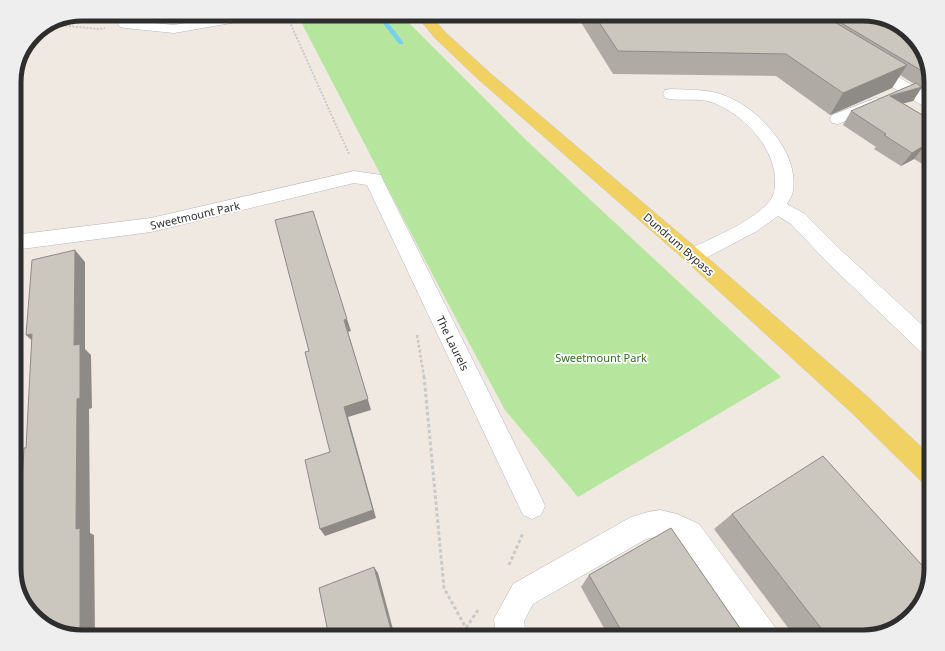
<svg xmlns="http://www.w3.org/2000/svg" width="945" height="651" font-family="'Noto Sans',sans-serif">
<rect width="100%" height="100%" fill="#efe9e1"/>
<!-- green -->
<path fill="#b6e59e" d="M 405,17 L 408,22 L 527,141 L 781,377 L 578,497 L 505,410 L 436,281 L 299,18 Z"/>
<g fill="none" stroke-linecap="round" stroke-linejoin="round">
<!-- stream -->
<path fill="#75cff0" fill-rule="evenodd" d="M 378,17 L 384,17 L 403,42 L 403,44 L 399,44 Z"/>
<!-- minor casing -->
<g stroke="#b4b7c1" stroke-width="1">
<g id="minor">
<path d="M 211,18 L 244,18 L 242,21 L 237,22 L 174,33 L 125,28 L 120,27 L 118,24 L 120,21 L 125,20 L 174,25 Z"/>
<path d="M 870,62 L 876,64 L 931,96 L 931,108 L 925,107 L 864,70 L 862,67 L 864,64 Z"/>
<path d="M 671,89 C 689,90 709,89 726,96 C 759,109 799,152 793,190 C 793,195 789,200 787,204 L 805,214 L 843,252 L 931,333 L 931,357 L 923,354 L 829,264 L 791,224 L 778,216 L 757,231 L 700,261 L 693,264 L 686,261 L 683,256 L 686,251 C 711,238 749,224 768,203 C 773,198 775,191 775,184 C 777,149 744,115 714,103 C 699,97 681,102 665,98 L 663,94 L 665,90 Z"/>
<path d="M 876,98 L 882,99 L 884,103 L 882,107 L 838,124 L 832,123 L 830,119 L 832,115 Z"/>
<path d="M 354,171 L 381,175 L 383,180 L 541,497 L 545,506 L 541,515 L 532,519 L 523,515 L 367,185 L 354,183 L 151,232 L 14,250 L 14,235 L 151,218 Z"/>
<path d="M 660,510 L 677,514 L 699,524 L 775,627 L 780,637 L 747,637 L 679,544 C 668,536 659,536 646,539 L 533,604 L 524,621 L 526,637 L 496,637 L 494,619 L 513,584 L 631,517 L 648,512 Z"/>
</g>
</g>
<!-- major casing -->
<g stroke="#c9c9c9" stroke-width="1">
<path id="major" d="M 418,17 L 432,17 L 445,32 L 490,73 L 700,251 L 869,398 L 931,456 L 931,485 L 922,482 L 853,414 L 686,261 L 478,79 L 435,38 Z"/>
</g>
<!-- path-far2 -->
<g stroke="#c9c9c9" stroke-width="2" stroke-dasharray="2 1.5" stroke-linecap="butt">
<path d="M 327,17 L 340,22 L 347,17"/>
<path d="M 288,18 L 349,154"/>
<path d="M 48,24 L 99,29 L 105,28"/>
</g>
<!-- path-far1 -->
<path stroke="#c9c9c9" stroke-width="2.5" stroke-dasharray="3 2" stroke-linecap="butt" d="M 417,335 L 424,377"/>
<!-- path -->
<g stroke="#c9c9c9" stroke-width="3" stroke-dasharray="3.5 2.5" stroke-linecap="butt">
<path d="M 424,376 L 444,588 L 466,628"/>
<path d="M 509,565 L 523,533"/>
<path d="M 478,610 L 466,628 L 478,634"/>
</g>
<!-- minor -->
<use href="#minor" fill="#fff" fill-rule="evenodd"/>
<!-- major -->
<use href="#major" fill="#f2d163" fill-rule="evenodd"/>
</g>
<!-- wall -->
<g fill="#afaba4">
<path d="M 863,14 L 922,48 L 931,82 L 931,94 L 921,88 L 913,101 L 903,103 L 931,120 L 931,160 L 924,165 L 914,159 L 901,166 L 874,149 L 876,147 L 843,125 L 851,111 L 914,84 L 900,75 L 892,88 L 830,115 L 776,76 L 613,74 L 577,16 Z"/>
<path d="M 732,514 L 863,637 L 795,637 L 714,529 Z"/>
<path d="M 589,575 L 746,637 L 609,637 L 581,587 Z"/>
</g>
<!-- shaded-wall -->
<g fill="#8e8b86">
<path d="M 907,65 L 892,88 L 830,115 L 843,93 Z"/>
<path d="M 922,87 L 913,101 L 881,109 L 890,96 Z"/>
<path d="M 925,145 L 914,159 L 901,166 L 912,153 Z"/>
<path d="M 931,155 L 931,160 L 924,165 Z"/>
<path d="M 75,250 L 85,262 L 85,349 L 91,355 L 92,408 L 89,409 L 90,533 L 94,535 L 95,637 L 82,637 L 80,636 L 76,529 L 74,345 Z"/>
<path d="M 347,319 L 351,331 L 348,332 L 371,410 L 348,417 L 376,518 L 325,536 L 320,529 L 344,407 L 344,320 Z"/>
<path d="M 32,334 L 39,347 L 26,335 Z"/>
<path d="M 374,567 L 378,573 L 395,637 L 393,637 Z"/>
</g>
<!-- building -->
<g fill="#cbc7bf" stroke="#8e8b86">
<path d="M 821,14 L 907,65 L 843,93 L 786,54 L 618,51 L 595,16 Z"/>
<path d="M 826,14 L 863,14 L 901,26 L 922,48 L 929,75 Z"/>
<path d="M 916,83 L 922,87 L 890,96 L 931,120 L 931,149 L 925,145 L 912,153 L 884,135 L 886,134 L 851,111 Z"/>
<path d="M 313,211 L 347,319 L 344,320 L 368,399 L 344,407 L 373,510 L 320,529 L 305,460 L 330,452 L 305,352 L 309,351 L 275,220 Z"/>
<path d="M 75,250 L 74,345 L 80,344 L 80,398 L 77,399 L 76,529 L 80,528 L 80,636 L 44,625 L 23,603 L 19,590 L 22,530 L 19,531 L 24,448 L 26,448 L 32,334 L 26,335 L 32,260 Z"/>
<path d="M 823,456 L 930,574 L 919,607 L 897,628 L 863,637 L 828,637 L 732,514 Z"/>
<path d="M 671,528 L 746,637 L 625,637 L 589,575 Z"/>
<path d="M 374,567 L 393,637 L 329,637 L 319,588 Z"/>
</g>
<g text-anchor="middle" dominant-baseline="central" stroke-width="3.5" stroke-linejoin="round" paint-order="stroke">
<!-- street labels -->
<g font-size="11" fill="#2e2e2e" stroke="#fff">
<text transform="translate(195 215) rotate(-13)">Sweetmount Park</text>
<text transform="translate(679 244) rotate(41)">Dundrum Bypass</text>
<text transform="translate(453 343) rotate(64)">The Laurels</text>
</g>
<!-- park labels -->
<g font-size="11" fill="#2c6e1b" stroke="#fff">
<text x="601" y="357">Sweetmount Park</text>
</g>
</g>
<!-- crop -->
<path d="M0 0H945V651H0ZM82 21H863A61 61 0 0 1 924 82V569A61 61 0 0 1 863 630H82A61 61 0 0 1 21 569V82A61 61 0 0 1 82 21Z" fill="#eee" fill-rule="evenodd"/>
<path fill="none" stroke="#2e2e2e" stroke-width="5" d="M82 21H863A61 61 0 0 1 924 82V569A61 61 0 0 1 863 630H82A61 61 0 0 1 21 569V82A61 61 0 0 1 82 21Z"/>
</svg>
